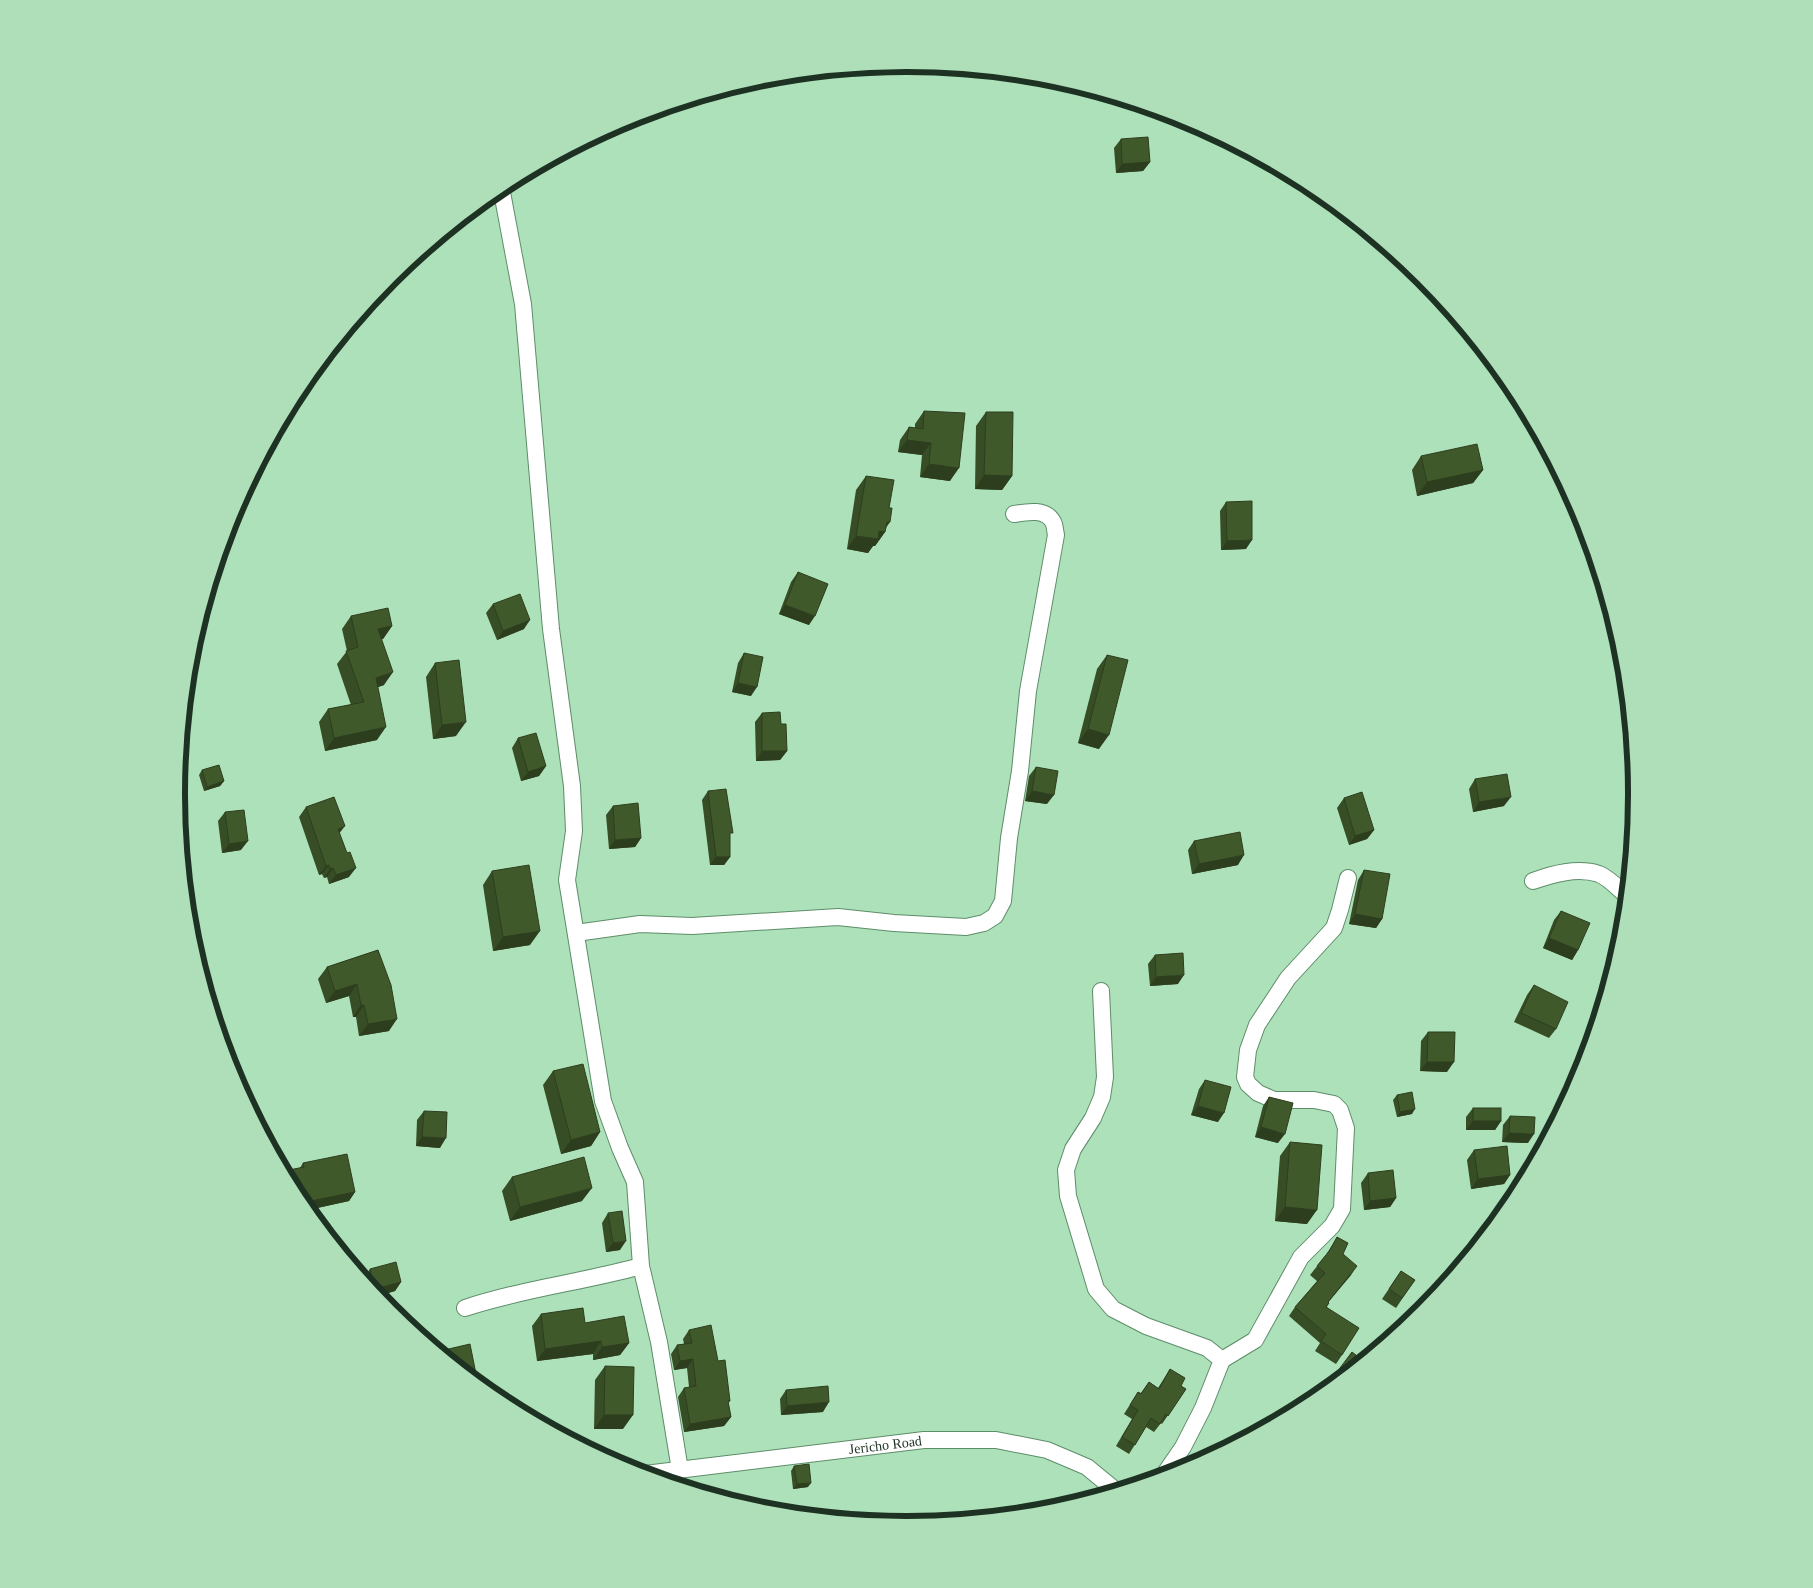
<svg xmlns="http://www.w3.org/2000/svg" width="1813" height="1588" font-family="Georgia,serif">
<rect width="100%" height="100%" fill="#ade1ba"/>
<g fill="none" stroke-linecap="round" stroke-linejoin="round">
<!-- minor casing -->
<g stroke="#5d8d69" stroke-width="18">
<g id="minor">
<path d="M 501,187 L 523,304 L 551,629 L 572,786 L 574,831 L 567,880 L 603,1101 L 620,1148 L 635,1182 L 641,1266 L 659,1342 L 680,1470"/>
<path d="M 1533,881 C 1553,874 1577,867 1599,874 C 1609,878 1619,889 1627,896"/>
<path d="M 576,933 L 640,924 L 692,926 L 838,917 L 894,923 L 966,927 L 984,923 L 995,916 L 1003,901 L 1009,838 L 1020,771 L 1028,691 L 1056,535 C 1055,531 1055,525 1053,522 C 1046,508 1026,512 1014,514"/>
<path d="M 1101,991 L 1105,1077 L 1102,1097 L 1093,1118 L 1073,1149 L 1066,1170 L 1068,1196 L 1096,1289 L 1113,1309 L 1146,1326 L 1207,1348 L 1222,1360 L 1203,1408 L 1183,1447 L 1163,1476"/>
<path d="M 465,1308 C 522,1289 583,1282 641,1266"/>
<path d="M 1222,1360 L 1255,1340 L 1301,1257 L 1332,1226 L 1342,1209 L 1346,1128 L 1340,1110 L 1334,1104 L 1314,1100 L 1274,1100 L 1258,1093 L 1248,1084 L 1245,1077 L 1248,1050 L 1257,1025 L 1288,978 L 1334,928 L 1340,910 L 1348,878"/>
<path id="s1" d="M 645,1474 L 924,1440 L 996,1440 L 1047,1450 L 1087,1467 L 1115,1490"/>
</g>
</g>
<!-- minor -->
<use href="#minor" stroke="#fff" stroke-width="16"/>
</g>
<!-- wall -->
<g fill="#374d25">
<path d="M 1121,139 L 1150,162 L 1143,171 L 1116,173 L 1114,148 Z"/>
<path d="M 924,411 L 950,481 L 920,477 L 922,455 L 898,452 L 900,440 L 909,427 L 915,428 L 915,424 Z"/>
<path d="M 986,412 L 1012,476 L 1002,490 L 975,489 L 976,426 Z"/>
<path d="M 1421,456 L 1483,470 L 1473,483 L 1417,496 L 1412,470 Z"/>
<path d="M 866,476 L 885,532 L 875,546 L 873,546 L 868,553 L 847,549 L 856,490 Z"/>
<path d="M 1226,502 L 1246,549 L 1221,550 L 1220,511 Z"/>
<path d="M 798,572 L 809,625 L 779,614 L 791,582 Z"/>
<path d="M 493,604 L 524,629 L 497,640 L 486,613 Z"/>
<path d="M 351,616 L 392,626 L 383,639 L 381,639 L 384,685 L 378,687 L 377,740 L 325,751 L 319,722 L 328,709 L 351,705 L 337,664 L 347,651 L 342,629 Z"/>
<path d="M 744,653 L 751,696 L 732,692 L 738,663 Z"/>
<path d="M 1107,655 L 1099,749 L 1078,743 L 1097,669 Z"/>
<path d="M 435,663 L 456,736 L 433,739 L 426,677 Z"/>
<path d="M 762,713 L 781,724 L 787,751 L 780,760 L 756,761 L 755,722 Z"/>
<path d="M 518,738 L 546,766 L 539,776 L 521,781 L 512,748 Z"/>
<path d="M 1036,767 L 1047,804 L 1025,801 L 1029,776 Z"/>
<path d="M 202,770 L 224,781 L 220,786 L 204,791 L 199,775 Z"/>
<path d="M 1475,779 L 1504,806 L 1473,812 L 1469,789 Z"/>
<path d="M 708,791 L 730,836 L 730,857 L 724,865 L 710,865 L 702,800 Z"/>
<path d="M 1344,798 L 1374,830 L 1367,839 L 1349,845 L 1337,808 Z"/>
<path d="M 613,806 L 641,838 L 635,847 L 609,849 L 606,815 Z"/>
<path d="M 306,807 L 339,834 L 349,877 L 329,884 L 327,877 L 324,878 L 322,874 L 319,875 L 299,817 Z"/>
<path d="M 225,812 L 241,850 L 222,853 L 218,821 Z"/>
<path d="M 1194,841 L 1238,865 L 1192,874 L 1188,850 Z"/>
<path d="M 1364,870 L 1382,919 L 1376,928 L 1349,924 L 1358,880 Z"/>
<path d="M 492,871 L 530,945 L 493,951 L 483,885 Z"/>
<path d="M 1561,911 L 1578,950 L 1572,960 L 1543,948 L 1554,920 Z"/>
<path d="M 378,950 L 389,1031 L 359,1036 L 356,1017 L 353,1017 L 349,996 L 326,1003 L 318,979 L 327,967 Z"/>
<path d="M 1155,955 L 1178,984 L 1150,986 L 1148,964 Z"/>
<path d="M 1534,985 L 1556,1029 L 1549,1038 L 1514,1022 L 1527,995 Z"/>
<path d="M 1428,1032 L 1447,1072 L 1420,1071 L 1421,1041 Z"/>
<path d="M 553,1071 L 600,1132 L 591,1146 L 561,1154 L 543,1085 Z"/>
<path d="M 1205,1080 L 1218,1122 L 1191,1115 L 1199,1089 Z"/>
<path d="M 1397,1095 L 1412,1114 L 1397,1117 L 1393,1100 Z"/>
<path d="M 1269,1097 L 1278,1143 L 1255,1137 L 1263,1106 Z"/>
<path d="M 1473,1108 L 1501,1121 L 1495,1130 L 1466,1130 L 1466,1117 Z"/>
<path d="M 424,1111 L 440,1148 L 416,1146 L 417,1120 Z"/>
<path d="M 1510,1116 L 1528,1143 L 1502,1142 L 1503,1125 Z"/>
<path d="M 1290,1142 L 1307,1224 L 1275,1221 L 1280,1156 Z"/>
<path d="M 1474,1150 L 1510,1175 L 1504,1184 L 1471,1189 L 1467,1160 Z"/>
<path d="M 303,1163 L 355,1192 L 349,1201 L 308,1210 L 299,1199 L 300,1168 Z"/>
<path d="M 1368,1173 L 1396,1198 L 1390,1207 L 1364,1210 L 1361,1183 Z"/>
<path d="M 512,1177 L 582,1201 L 510,1221 L 502,1191 Z"/>
<path d="M 608,1213 L 620,1250 L 606,1252 L 602,1223 Z"/>
<path d="M 1337,1237 L 1351,1275 L 1328,1302 L 1327,1307 L 1342,1355 L 1336,1364 L 1315,1351 L 1320,1343 L 1289,1316 L 1295,1307 L 1317,1281 L 1310,1275 L 1326,1255 Z"/>
<path d="M 370,1269 L 401,1282 L 395,1291 L 378,1296 L 364,1278 Z"/>
<path d="M 1401,1271 L 1415,1280 L 1396,1308 L 1382,1299 Z"/>
<path d="M 541,1314 L 585,1323 L 629,1343 L 620,1355 L 593,1360 L 593,1354 L 537,1361 L 532,1326 Z"/>
<path d="M 689,1330 L 718,1361 L 730,1401 L 728,1403 L 731,1417 L 724,1426 L 684,1432 L 678,1397 L 684,1388 L 689,1387 L 687,1368 L 674,1370 L 671,1354 L 677,1345 L 684,1344 L 683,1339 Z"/>
<path d="M 1352,1352 L 1362,1360 L 1325,1390 Z"/>
<path d="M 605,1366 L 623,1429 L 594,1429 L 595,1380 Z"/>
<path d="M 1170,1369 L 1181,1386 L 1186,1389 L 1162,1424 L 1161,1423 L 1154,1432 L 1146,1427 L 1129,1454 L 1116,1446 L 1132,1419 L 1124,1414 L 1138,1392 L 1141,1393 L 1149,1382 L 1158,1388 Z"/>
<path d="M 786,1390 L 823,1412 L 781,1415 L 780,1399 Z"/>
<path d="M 794,1466 L 808,1487 L 793,1489 L 791,1471 Z"/>
</g>
<!-- shaded-wall -->
<g fill="#2d3e1e">
<path d="M 1153,109 L 1160,111 L 1150,113 Z"/>
<path d="M 1150,162 L 1143,171 L 1116,173 L 1122,164 Z"/>
<path d="M 907,440 L 931,443 L 922,455 L 898,452 Z"/>
<path d="M 929,464 L 959,468 L 950,481 L 920,477 Z"/>
<path d="M 1483,470 L 1473,483 L 1417,496 L 1427,482 Z"/>
<path d="M 984,475 L 1012,476 L 1002,490 L 975,489 Z"/>
<path d="M 887,522 L 890,522 L 883,532 L 885,532 L 875,546 L 873,546 L 868,553 L 847,549 L 856,536 Z"/>
<path d="M 1252,540 L 1246,549 L 1221,550 L 1227,541 Z"/>
<path d="M 785,605 L 815,616 L 809,625 L 779,614 Z"/>
<path d="M 530,620 L 524,629 L 497,640 L 503,631 Z"/>
<path d="M 392,626 L 383,639 L 369,642 L 378,629 Z"/>
<path d="M 393,672 L 384,685 L 367,691 L 376,678 Z"/>
<path d="M 738,683 L 757,687 L 751,696 L 732,692 Z"/>
<path d="M 466,722 L 456,736 L 433,739 L 442,725 Z"/>
<path d="M 386,727 L 377,740 L 325,751 L 334,738 Z"/>
<path d="M 1088,729 L 1109,735 L 1099,749 L 1078,743 Z"/>
<path d="M 762,751 L 787,751 L 780,760 L 756,761 Z"/>
<path d="M 546,766 L 539,776 L 521,781 L 528,772 Z"/>
<path d="M 224,781 L 220,786 L 204,791 L 207,787 Z"/>
<path d="M 1032,791 L 1054,795 L 1047,804 L 1025,801 Z"/>
<path d="M 1511,797 L 1504,806 L 1473,812 L 1479,802 Z"/>
<path d="M 345,826 L 338,835 L 338,829 Z"/>
<path d="M 1374,830 L 1367,839 L 1349,845 L 1355,836 Z"/>
<path d="M 641,838 L 635,847 L 609,849 L 615,840 Z"/>
<path d="M 248,841 L 241,850 L 222,853 L 229,844 Z"/>
<path d="M 1244,855 L 1238,865 L 1192,874 L 1199,864 Z"/>
<path d="M 716,857 L 730,857 L 724,865 L 710,865 Z"/>
<path d="M 329,865 L 322,874 L 319,875 L 326,866 Z"/>
<path d="M 333,868 L 327,877 L 324,878 L 330,869 Z"/>
<path d="M 356,868 L 349,877 L 329,884 L 336,875 Z"/>
<path d="M 1355,914 L 1382,919 L 1376,928 L 1349,924 Z"/>
<path d="M 540,931 L 530,945 L 493,951 L 503,937 Z"/>
<path d="M 1549,938 L 1578,950 L 1572,960 L 1543,948 Z"/>
<path d="M 1184,975 L 1178,984 L 1150,986 L 1156,977 Z"/>
<path d="M 357,984 L 349,996 L 326,1003 L 335,991 Z"/>
<path d="M 361,1005 L 364,1005 L 356,1017 L 353,1017 Z"/>
<path d="M 397,1019 L 389,1031 L 359,1036 L 368,1024 Z"/>
<path d="M 1427,1062 L 1454,1062 L 1447,1072 L 1420,1071 Z"/>
<path d="M 1198,1106 L 1224,1113 L 1218,1122 L 1191,1115 Z"/>
<path d="M 1415,1109 L 1412,1114 L 1397,1117 L 1400,1112 Z"/>
<path d="M 1473,1121 L 1501,1121 L 1495,1130 L 1466,1130 Z"/>
<path d="M 1261,1127 L 1285,1134 L 1278,1143 L 1255,1137 Z"/>
<path d="M 600,1132 L 591,1146 L 561,1154 L 571,1140 Z"/>
<path d="M 1509,1133 L 1534,1134 L 1528,1143 L 1502,1142 Z"/>
<path d="M 422,1137 L 446,1138 L 440,1148 L 416,1146 Z"/>
<path d="M 1510,1175 L 1504,1184 L 1471,1189 L 1478,1179 Z"/>
<path d="M 592,1188 L 582,1201 L 510,1221 L 520,1207 Z"/>
<path d="M 355,1192 L 349,1201 L 308,1210 L 306,1208 L 311,1201 Z"/>
<path d="M 310,1198 L 304,1206 L 299,1200 Z"/>
<path d="M 1396,1198 L 1390,1207 L 1364,1210 L 1370,1201 Z"/>
<path d="M 1285,1207 L 1317,1210 L 1307,1224 L 1275,1221 Z"/>
<path d="M 626,1241 L 620,1250 L 606,1252 L 613,1243 Z"/>
<path d="M 1357,1266 L 1351,1275 L 1321,1311 L 1328,1302 Z"/>
<path d="M 401,1282 L 395,1291 L 378,1296 L 374,1291 L 375,1289 Z"/>
<path d="M 601,1341 L 593,1354 L 537,1361 L 545,1349 Z"/>
<path d="M 629,1343 L 620,1355 L 593,1360 L 602,1347 Z"/>
<path d="M 693,1359 L 687,1368 L 674,1370 L 680,1361 Z"/>
<path d="M 476,1374 L 473,1378 L 469,1375 Z"/>
<path d="M 829,1402 L 823,1412 L 781,1415 L 787,1406 Z"/>
<path d="M 604,1415 L 633,1415 L 623,1429 L 594,1429 Z"/>
<path d="M 731,1417 L 724,1426 L 684,1432 L 690,1424 Z"/>
<path d="M 811,1483 L 808,1487 L 793,1489 L 797,1484 Z"/>
</g>
<!-- building -->
<g fill="#40592b" stroke="#2d3e1e">
<path d="M 1148,137 L 1150,162 L 1122,164 L 1121,139 Z"/>
<path d="M 924,411 L 965,413 L 959,468 L 929,464 L 931,443 L 907,440 L 909,427 L 923,429 Z"/>
<path d="M 986,412 L 1013,412 L 1012,476 L 984,475 Z"/>
<path d="M 1477,444 L 1483,470 L 1427,482 L 1421,456 Z"/>
<path d="M 866,476 L 894,480 L 889,508 L 892,508 L 890,522 L 887,522 L 885,532 L 879,531 L 878,539 L 856,536 Z"/>
<path d="M 1252,501 L 1252,540 L 1227,541 L 1226,502 Z"/>
<path d="M 798,572 L 828,584 L 815,616 L 785,605 Z"/>
<path d="M 520,594 L 530,620 L 503,631 L 493,604 Z"/>
<path d="M 388,608 L 392,626 L 378,629 L 393,672 L 376,678 L 386,727 L 334,738 L 328,709 L 364,702 L 346,651 L 358,647 L 351,616 Z"/>
<path d="M 744,653 L 763,657 L 757,687 L 738,683 Z"/>
<path d="M 1107,655 L 1128,660 L 1109,735 L 1088,729 Z"/>
<path d="M 459,660 L 466,722 L 442,725 L 435,663 Z"/>
<path d="M 780,712 L 781,724 L 786,724 L 787,751 L 762,751 L 762,713 Z"/>
<path d="M 536,733 L 546,766 L 528,772 L 518,738 Z"/>
<path d="M 219,765 L 224,781 L 207,787 L 202,770 Z"/>
<path d="M 1036,767 L 1058,771 L 1054,795 L 1032,791 Z"/>
<path d="M 1507,774 L 1511,797 L 1479,802 L 1475,779 Z"/>
<path d="M 726,789 L 733,833 L 730,833 L 730,857 L 716,857 L 708,791 Z"/>
<path d="M 1362,792 L 1374,830 L 1355,836 L 1344,798 Z"/>
<path d="M 334,797 L 345,826 L 338,829 L 347,853 L 350,852 L 356,868 L 336,875 L 333,868 L 330,869 L 329,865 L 326,866 L 306,807 Z"/>
<path d="M 638,803 L 641,838 L 615,840 L 613,806 Z"/>
<path d="M 244,810 L 248,841 L 229,844 L 225,812 Z"/>
<path d="M 1240,832 L 1244,855 L 1199,864 L 1194,841 Z"/>
<path d="M 529,865 L 540,931 L 503,937 L 492,871 Z"/>
<path d="M 1364,870 L 1390,874 L 1382,919 L 1355,914 Z"/>
<path d="M 1561,911 L 1590,923 L 1578,950 L 1549,938 Z"/>
<path d="M 378,950 L 391,985 L 397,1019 L 368,1024 L 364,1005 L 361,1005 L 357,984 L 335,991 L 327,967 Z"/>
<path d="M 1183,953 L 1184,975 L 1156,977 L 1155,955 Z"/>
<path d="M 1534,985 L 1568,1002 L 1556,1029 L 1521,1013 Z"/>
<path d="M 1428,1032 L 1455,1032 L 1454,1062 L 1427,1062 Z"/>
<path d="M 583,1064 L 600,1132 L 571,1140 L 553,1071 Z"/>
<path d="M 1205,1080 L 1231,1087 L 1224,1113 L 1198,1106 Z"/>
<path d="M 1412,1092 L 1415,1109 L 1400,1112 L 1397,1095 Z"/>
<path d="M 1269,1097 L 1293,1103 L 1285,1134 L 1261,1127 Z"/>
<rect x="1473" y="1108" width="28" height="13"/>
<path d="M 424,1111 L 447,1112 L 446,1138 L 422,1137 Z"/>
<path d="M 1510,1116 L 1535,1117 L 1534,1134 L 1509,1133 Z"/>
<path d="M 1290,1142 L 1322,1145 L 1317,1210 L 1285,1207 Z"/>
<path d="M 1507,1146 L 1510,1175 L 1478,1179 L 1474,1150 Z"/>
<path d="M 347,1154 L 355,1192 L 311,1201 L 310,1198 L 299,1200 L 284,1171 L 304,1167 L 303,1163 Z"/>
<path d="M 584,1157 L 592,1188 L 520,1207 L 512,1177 Z"/>
<path d="M 1393,1170 L 1396,1198 L 1370,1201 L 1368,1173 Z"/>
<path d="M 622,1211 L 626,1241 L 613,1243 L 608,1213 Z"/>
<path d="M 1337,1237 L 1348,1243 L 1343,1254 L 1357,1266 L 1328,1302 L 1329,1303 L 1326,1307 L 1359,1328 L 1342,1355 L 1321,1341 L 1326,1334 L 1295,1307 L 1325,1273 L 1317,1266 L 1330,1250 Z"/>
<path d="M 350,1256 L 352,1264 L 346,1257 Z"/>
<path d="M 396,1262 L 401,1282 L 375,1289 L 370,1269 Z"/>
<path d="M 1401,1271 L 1415,1280 L 1402,1298 L 1389,1289 Z"/>
<path d="M 583,1308 L 585,1323 L 624,1316 L 629,1343 L 602,1347 L 601,1341 L 545,1349 L 541,1314 Z"/>
<path d="M 711,1325 L 718,1361 L 725,1360 L 730,1401 L 728,1401 L 731,1417 L 690,1424 L 684,1388 L 696,1386 L 693,1359 L 680,1361 L 677,1345 L 692,1343 L 689,1330 Z"/>
<path d="M 470,1344 L 476,1374 L 469,1375 L 440,1351 Z"/>
<path d="M 1352,1352 L 1362,1360 L 1334,1383 L 1331,1380 Z"/>
<path d="M 605,1366 L 634,1367 L 633,1415 L 604,1415 Z"/>
<path d="M 1170,1369 L 1185,1378 L 1181,1386 L 1186,1389 L 1168,1416 L 1166,1414 L 1160,1424 L 1151,1418 L 1135,1445 L 1122,1437 L 1138,1410 L 1130,1405 L 1138,1392 L 1141,1394 L 1149,1382 L 1159,1389 Z"/>
<path d="M 828,1386 L 829,1402 L 787,1406 L 786,1390 Z"/>
<path d="M 809,1464 L 811,1483 L 797,1484 L 794,1466 Z"/>
</g>
<g text-anchor="middle" dominant-baseline="central" stroke-width="5" stroke-linejoin="round" paint-order="stroke">
<!-- street labels -->
<g font-size="14" fill="#1e3223" stroke="#baeec6">
<text stroke="none"><textPath href="#s1" startOffset="242">Jericho Road</textPath></text>
</g>
</g>
<!-- crop -->
<path d="M0 0H1813V1588H0ZM906 72H907A721 721 0 0 1 1628 793V795A721 721 0 0 1 907 1516H906A721 721 0 0 1 185 795V793A721 721 0 0 1 906 72Z" fill="#aedfb9" fill-rule="evenodd"/>
<path fill="none" stroke="#1e3223" stroke-width="6" d="M906 72H907A721 721 0 0 1 1628 793V795A721 721 0 0 1 907 1516H906A721 721 0 0 1 185 795V793A721 721 0 0 1 906 72Z"/>
</svg>
